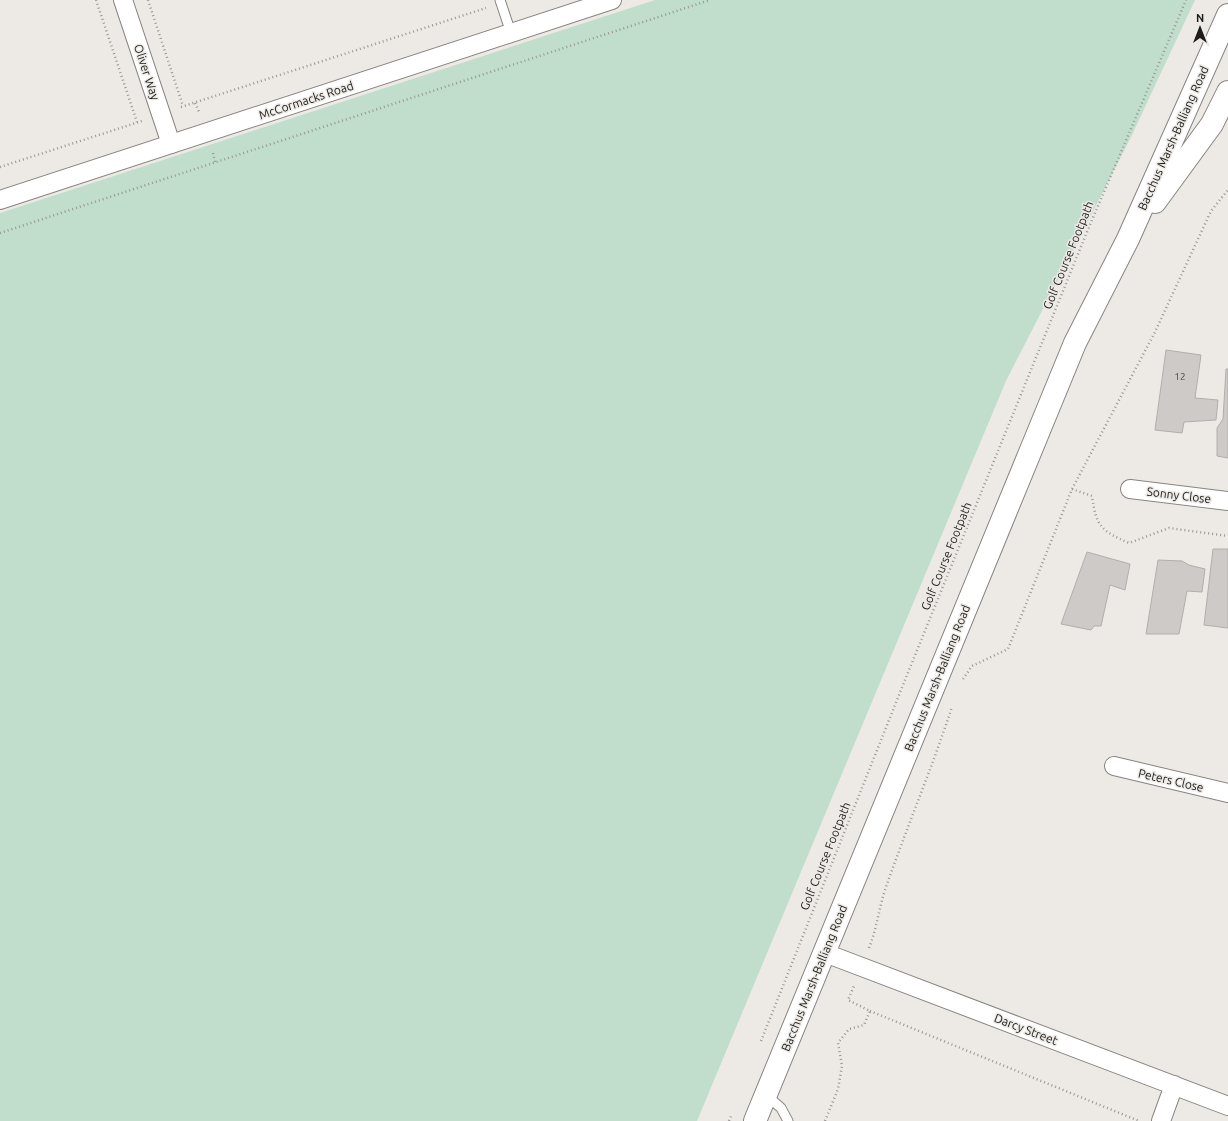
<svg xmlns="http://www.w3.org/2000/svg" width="1228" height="1121" font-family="Ubuntu,sans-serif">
<rect width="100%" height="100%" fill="#edeae6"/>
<!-- green -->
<path fill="#c1decd" d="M 655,0 L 1195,0 L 1131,137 L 1006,381 L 697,1121 L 0,1121 L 0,213 Z"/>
<!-- building -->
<g fill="#cecac7" stroke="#b2aeab">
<path d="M 1166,350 L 1201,355 L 1195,398 L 1218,400 L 1216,420 L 1184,422 L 1182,433 L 1155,430 Z"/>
<path d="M 1226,369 L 1228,369 L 1228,458 L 1217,456 L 1217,428 L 1223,419 Z"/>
<path d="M 1213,549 L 1228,549 L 1228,628 L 1204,625 Z"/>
<path d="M 1087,552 L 1130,564 L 1125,590 L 1110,585 L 1101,626 L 1094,626 L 1091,630 L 1061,624 Z"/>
<path d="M 1158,560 L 1182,561 L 1189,565 L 1205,569 L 1202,592 L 1187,591 L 1179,634 L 1146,634 Z"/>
</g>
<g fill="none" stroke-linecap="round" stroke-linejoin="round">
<!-- lane casing -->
<g stroke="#888481" stroke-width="11">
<g id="lane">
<path d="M 500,0 L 511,33"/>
<path d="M 766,1095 L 781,1108 L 788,1121"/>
</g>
</g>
<!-- street casing -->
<g stroke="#888481" stroke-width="20">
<g id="street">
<path d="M 123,0 L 171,144"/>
<path d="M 0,200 L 612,0"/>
<path d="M 1130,489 L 1228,501"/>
<path d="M 1114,766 L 1228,793"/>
<path d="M 825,953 L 1228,1106"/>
<path d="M 1161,1121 L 1174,1085"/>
</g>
</g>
<!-- secondary casing -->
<g stroke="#888481" stroke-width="24">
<g id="secondary">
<path d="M 1155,202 L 1212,124 L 1228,92"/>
<path d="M 755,1121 L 1075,343 L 1128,239 L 1228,15"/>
</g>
</g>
<!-- path -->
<g stroke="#989693" stroke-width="2.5" stroke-dasharray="1 3" stroke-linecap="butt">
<path d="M 96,0 L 137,122"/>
<path d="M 148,0 L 183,106"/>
<path d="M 195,103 L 200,114"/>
<path d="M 181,107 L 486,8"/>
<path d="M 213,153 L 215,162"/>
<path d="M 0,167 L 142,121"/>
<path d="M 0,233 L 710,0"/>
<path d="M 1072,489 L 1092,496 C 1096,526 1101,531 1129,543 L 1169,528 L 1228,536"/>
<path d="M 963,679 L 972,666 L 1008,649 L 1072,489 L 1155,332 L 1211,211 L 1228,190"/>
<path d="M 869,948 C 877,928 879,907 886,887 C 907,827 932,768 952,707"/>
<path d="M 870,1011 L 1139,1121"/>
<path d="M 761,1041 L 907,675 L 1089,227 L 1186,0"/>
<path d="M 729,1121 L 732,1114"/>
<path d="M 825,1121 L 838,1089 L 842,1066 L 838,1043 L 849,1029 L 864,1025 L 870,1011 L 848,1000 L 854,986"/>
</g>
<!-- lane -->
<use href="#lane" stroke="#fff" stroke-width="9"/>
<!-- street -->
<use href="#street" stroke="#fff" stroke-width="18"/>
<!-- secondary -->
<use href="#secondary" stroke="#fff" stroke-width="22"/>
</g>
<g text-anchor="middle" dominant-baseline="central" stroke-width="3" stroke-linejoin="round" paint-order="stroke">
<!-- number labels -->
<g font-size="10" fill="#494846">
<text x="1180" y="376">12</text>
</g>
<!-- street labels -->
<g font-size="12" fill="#1d1c1b" stroke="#edeae6">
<text transform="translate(147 72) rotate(72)">Oliver Way</text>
<text transform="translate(306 100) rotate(-18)">McCormacks Road</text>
<text transform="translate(1173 138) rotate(-66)">Bacchus Marsh-Balliang Road</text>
<text transform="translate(1068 255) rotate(-68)">Golf Course Footpath</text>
<text transform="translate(1179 495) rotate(7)">Sonny Close</text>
<text transform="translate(946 556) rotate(-68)">Golf Course Footpath</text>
<text transform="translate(937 678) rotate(-68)">Bacchus Marsh-Balliang Road</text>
<text transform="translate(1171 780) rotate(13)">Peters Close</text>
<text transform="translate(825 856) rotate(-68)">Golf Course Footpath</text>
<text transform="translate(814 978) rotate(-68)">Bacchus Marsh-Balliang Road</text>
<text transform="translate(1026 1029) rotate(21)">Darcy Street</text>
</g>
</g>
<!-- north arrow -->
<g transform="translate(1200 28)" stroke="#edeae6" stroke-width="3" paint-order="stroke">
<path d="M0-3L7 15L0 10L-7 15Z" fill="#1d1c1b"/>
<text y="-6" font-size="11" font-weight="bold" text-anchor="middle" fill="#1d1c1b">N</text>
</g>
</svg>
